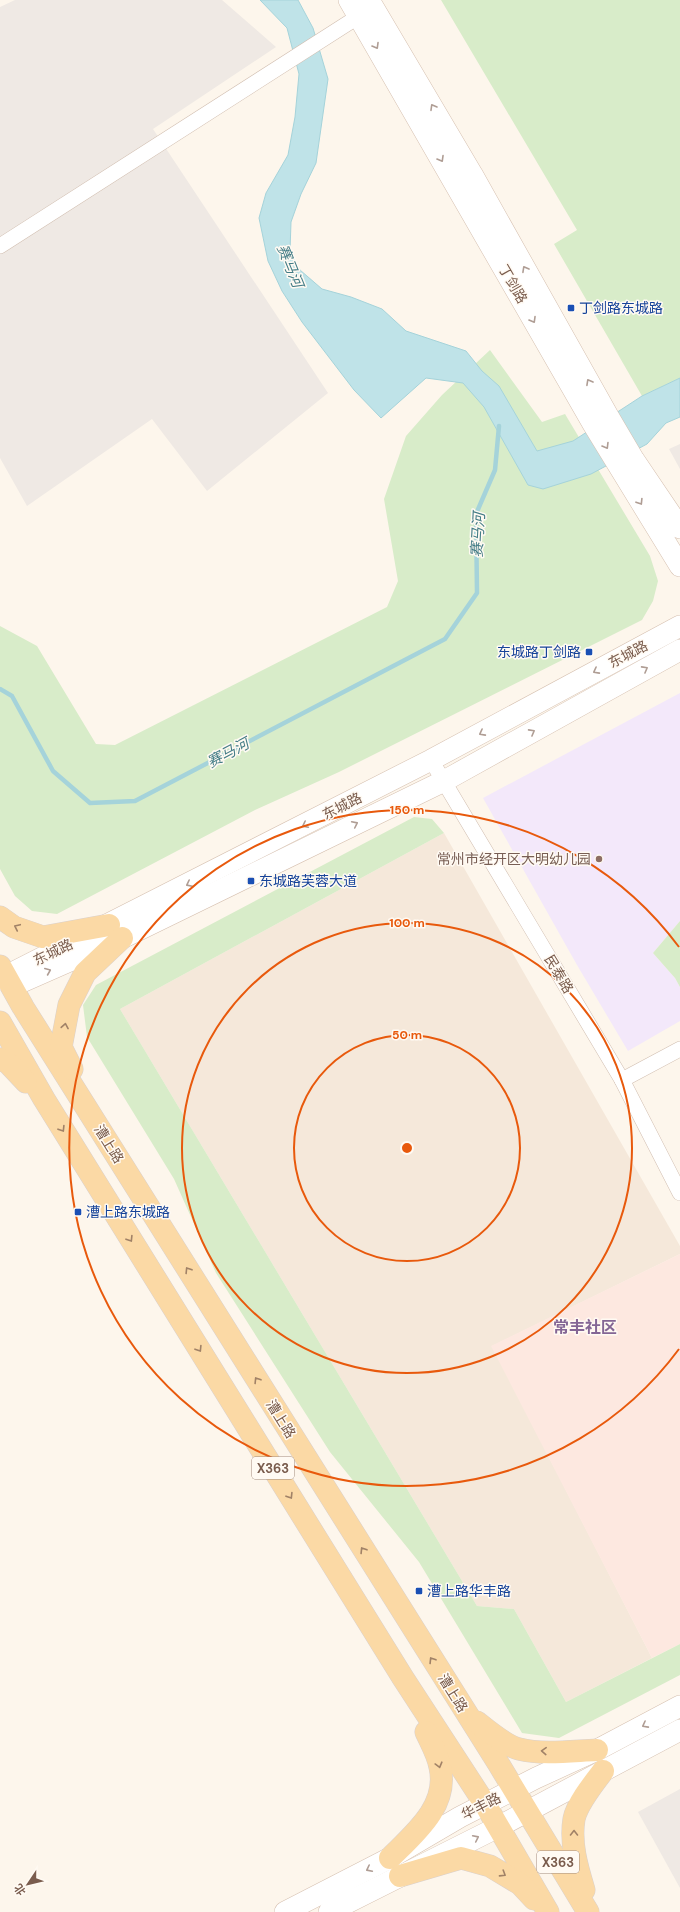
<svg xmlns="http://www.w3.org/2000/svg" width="680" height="1912" font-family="'DM Sans','Noto Sans SC',sans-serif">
<rect width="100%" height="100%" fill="#fdf6ec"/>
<!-- residential -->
<path fill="#f5e8da" d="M 444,833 L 680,1246 L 680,1254 L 492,1346 L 652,1658 L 566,1702 L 514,1609 L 477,1606 L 120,1009 Z"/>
<!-- commercial -->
<path fill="#fde8e0" d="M 680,1254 L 680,1644 L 652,1658 L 491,1346 Z"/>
<!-- industrial -->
<g fill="#efe9e4">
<path d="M 15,0 L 222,0 L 276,47 L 153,129 L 328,393 L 207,491 L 152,419 L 27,506 L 0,458 L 0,7 Z"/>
<path d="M 680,444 L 680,469 L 669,449 Z"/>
<path d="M 680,1789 L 680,1888 L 638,1812 Z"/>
</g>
<!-- education -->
<path fill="#f3e8fa" d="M 680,693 L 680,921 L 653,953 L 675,978 L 680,987 L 680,1021 L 628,1051 L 577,965 L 483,798 Z"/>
<!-- green -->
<g fill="#d8ecc9">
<path d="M 441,0 L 680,0 L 680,378 L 642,396 L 554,244 L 577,230 Z"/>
<path d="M 490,350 L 542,422 L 565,414 L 650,556 L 658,581 L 653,601 L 642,620 L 339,772 L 255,810 L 57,914 L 32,911 L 15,896 L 0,869 L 0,626 L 37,646 L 96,744 L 115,745 L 387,607 L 398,581 L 384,499 L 406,436 L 442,395 Z"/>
<path d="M 414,817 L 432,819 L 444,833 L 120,1009 L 477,1606 L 514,1609 L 566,1702 L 680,1644 L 680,1675 L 559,1738 L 522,1733 L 419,1562 L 330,1452 L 216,1273 L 174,1179 L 87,1037 L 83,1005 L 96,985 Z"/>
<path d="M 680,921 L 680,987 L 675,978 L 653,953 Z"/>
</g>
<!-- water -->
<path fill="#bfe3e8" stroke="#a5d3da" d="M 260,0 L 298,0 L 313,28 L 328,79 L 316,163 L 301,194 L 291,222 L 290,251 L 300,270 L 322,289 L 351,297 L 382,309 L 406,331 L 466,351 L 482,371 L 499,386 L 537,451 L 573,441 L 642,396 L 680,378 L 680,417 L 666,423 L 647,444 L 591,474 L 543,489 L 528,485 L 484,407 L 463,383 L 426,378 L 381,418 L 354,390 L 302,322 L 282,291 L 268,261 L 259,218 L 266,193 L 288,155 L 295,117 L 299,74 L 287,28 Z"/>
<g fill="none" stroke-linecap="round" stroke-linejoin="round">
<!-- stream -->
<path stroke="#a5d3da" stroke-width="4.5" d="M 0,689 L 12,696 L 53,771 L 90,803 L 135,801 L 445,639 L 477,593 L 476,514 L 495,470 L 499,426"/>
<!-- street casing -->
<g stroke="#d1beb0" stroke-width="16">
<g id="street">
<path d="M 0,246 L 367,11"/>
<path d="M 431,760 L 622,1080 L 680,1193"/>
<path d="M 622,1080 L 680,1049"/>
</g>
</g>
<!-- secondary casing -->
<g stroke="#d6c0b0" stroke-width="22">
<g id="secondary">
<path d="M 349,0 L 593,424 L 680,566"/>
<path d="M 369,0 L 472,174 L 608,416 L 634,460 L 680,528"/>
<path d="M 0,979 L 431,760 L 680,626"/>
<path d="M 22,982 L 122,938 L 444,781 L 680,650"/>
<path d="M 285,1912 L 390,1858 L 460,1817 L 536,1778 L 597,1750 L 680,1706"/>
<path d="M 329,1912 L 498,1827 L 680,1730"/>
</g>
</g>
<!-- primary casing -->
<g stroke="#dad1cd" stroke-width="23">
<g id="primary">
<path d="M 0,917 L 14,927 L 43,937 L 109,925"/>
<path d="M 0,966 L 23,1007 L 498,1763 L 588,1912"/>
<path d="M 0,1022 L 44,1099 L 403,1678 L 485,1804 L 548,1912"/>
<path d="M 0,1059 L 8,1063 L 26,1082"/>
<path d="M 72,1069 L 61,1047 L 69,1005 L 85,973 L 122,938"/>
<path d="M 477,1722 C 487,1730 506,1746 519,1749 C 543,1755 572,1751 597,1750"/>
<path d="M 390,1858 C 414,1834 449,1806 440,1767 C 438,1755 431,1743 426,1732"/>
<path d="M 400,1876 L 461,1858 L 490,1866 L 520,1884 L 534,1899"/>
<path d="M 584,1890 C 577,1867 570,1843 574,1819 C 577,1804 593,1784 603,1771"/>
</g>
</g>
<!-- street -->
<use href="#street" stroke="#fff" stroke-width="15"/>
<!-- secondary -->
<use href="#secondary" stroke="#fff" stroke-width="21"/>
<!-- primary -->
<use href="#primary" stroke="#fbd9a5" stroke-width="22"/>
</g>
<!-- one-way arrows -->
<defs><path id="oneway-chevron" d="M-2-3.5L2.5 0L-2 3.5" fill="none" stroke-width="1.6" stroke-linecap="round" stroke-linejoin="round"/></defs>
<g stroke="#af9d94">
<use href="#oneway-chevron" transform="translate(376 46) rotate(60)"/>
<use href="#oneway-chevron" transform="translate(433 107) rotate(-120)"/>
<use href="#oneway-chevron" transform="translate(441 159) rotate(60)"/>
<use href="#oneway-chevron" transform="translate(525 269) rotate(-119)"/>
<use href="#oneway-chevron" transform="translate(533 320) rotate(60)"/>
<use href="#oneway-chevron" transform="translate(589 382) rotate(-119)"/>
<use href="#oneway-chevron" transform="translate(606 446) rotate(59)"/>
<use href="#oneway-chevron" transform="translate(640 502) rotate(58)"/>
<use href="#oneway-chevron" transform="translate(645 669) rotate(-29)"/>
<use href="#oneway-chevron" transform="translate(596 671) rotate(152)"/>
<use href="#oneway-chevron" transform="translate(532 732) rotate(-29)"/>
<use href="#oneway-chevron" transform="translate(482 733) rotate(152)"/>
<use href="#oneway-chevron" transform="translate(355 824) rotate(-26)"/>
<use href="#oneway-chevron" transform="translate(305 825) rotate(153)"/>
<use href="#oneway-chevron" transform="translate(189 884) rotate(153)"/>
<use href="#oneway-chevron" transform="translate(48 971) rotate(-23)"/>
<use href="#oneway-chevron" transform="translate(645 1725) rotate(152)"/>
<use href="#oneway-chevron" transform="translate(476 1838) rotate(-26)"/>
<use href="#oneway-chevron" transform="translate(369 1869) rotate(153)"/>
</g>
<g stroke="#a18267">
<use href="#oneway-chevron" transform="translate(17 927) rotate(-155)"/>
<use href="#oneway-chevron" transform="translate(65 1026) rotate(-80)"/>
<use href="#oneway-chevron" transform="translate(62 1129) rotate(58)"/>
<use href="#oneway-chevron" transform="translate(130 1239) rotate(58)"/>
<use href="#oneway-chevron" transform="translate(188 1270) rotate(-122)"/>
<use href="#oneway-chevron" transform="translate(199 1349) rotate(58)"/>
<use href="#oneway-chevron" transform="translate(257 1380) rotate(-122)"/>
<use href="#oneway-chevron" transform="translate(290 1496) rotate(58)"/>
<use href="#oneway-chevron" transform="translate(363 1550) rotate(-122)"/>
<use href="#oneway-chevron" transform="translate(432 1660) rotate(-122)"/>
<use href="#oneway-chevron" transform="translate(544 1751) rotate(-177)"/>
<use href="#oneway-chevron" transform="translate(439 1765) rotate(75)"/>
<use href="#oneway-chevron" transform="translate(574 1833) rotate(-90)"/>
<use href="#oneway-chevron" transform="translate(503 1874) rotate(32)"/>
</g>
<!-- distance rings -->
<g fill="none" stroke="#e8590c" stroke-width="2">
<circle cx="407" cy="1148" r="113"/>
<circle cx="407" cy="1148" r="225"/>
<path d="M679 1349A338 338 0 1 1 679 947"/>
</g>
<!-- markers -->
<g fill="#1a4fb4" stroke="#fffaf3" stroke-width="1.5">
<rect x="567" y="304" width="8" height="8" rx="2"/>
<rect x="585" y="648" width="8" height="8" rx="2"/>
<rect x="247" y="877" width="8" height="8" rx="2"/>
<rect x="74" y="1208" width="8" height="8" rx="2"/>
<rect x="415" y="1587" width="8" height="8" rx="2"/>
</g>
<circle fill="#8d6e63" stroke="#fffaf3" stroke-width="1.5" cx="599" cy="859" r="4"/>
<g text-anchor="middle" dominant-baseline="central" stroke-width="3" stroke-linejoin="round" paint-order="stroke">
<!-- shield labels -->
<g fill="#fffaf3" stroke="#a28b7f" stroke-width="1">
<rect x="252" y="1457" width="42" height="22" rx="3"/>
<rect x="537" y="1851" width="42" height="22" rx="3"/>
</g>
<g font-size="13" font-weight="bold" fill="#7a5c4d">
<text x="273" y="1468">X363</text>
<text x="558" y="1862">X363</text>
</g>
<!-- street labels -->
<g font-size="14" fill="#7a5c4d" stroke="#fffaf3">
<text transform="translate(513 284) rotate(60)">丁剑路</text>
<text transform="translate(628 654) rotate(-28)">东城路</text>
<text transform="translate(342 806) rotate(-27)">东城路</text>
<text transform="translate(53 952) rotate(-26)">东城路</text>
<text transform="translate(559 974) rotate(59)">民泰路</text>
<text transform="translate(109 1144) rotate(58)">漕上路</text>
<text transform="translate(281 1419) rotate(58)">漕上路</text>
<text transform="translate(453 1693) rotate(58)">漕上路</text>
<text transform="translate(481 1806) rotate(-27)">华丰路</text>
</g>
<!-- transit labels -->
<g font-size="14" fill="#164399" stroke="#fffaf3" text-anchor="start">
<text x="579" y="308">丁剑路东城路</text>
<text x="581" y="652" text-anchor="end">东城路丁剑路</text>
<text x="259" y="881">东城路芙蓉大道</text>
<text x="86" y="1212">漕上路东城路</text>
<text x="427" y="1591">漕上路华丰路</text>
</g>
<!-- education labels -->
<g font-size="14" fill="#785e54" stroke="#fffaf3" text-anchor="end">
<text x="591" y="859">常州市经开区大明幼儿园</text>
</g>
<!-- water labels -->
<g font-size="15" font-style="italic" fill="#437c86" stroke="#fffaf3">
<text transform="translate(290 266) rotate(68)">赛马河</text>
<text transform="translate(478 535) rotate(-87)">赛马河</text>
<text transform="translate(228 753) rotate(-28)">赛马河</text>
</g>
<!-- quarter labels -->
<g font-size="16" font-weight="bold" fill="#846695" stroke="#fffaf3">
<text x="585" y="1327">常丰社区</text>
</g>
</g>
<circle cx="407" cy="1148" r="6" fill="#e8590c" stroke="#fffaf3" stroke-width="2"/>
<g font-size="12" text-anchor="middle" font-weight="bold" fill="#e8590c" stroke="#fffaf3" stroke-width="3" stroke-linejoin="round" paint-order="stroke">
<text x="407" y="814">150 m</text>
<text x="407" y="927">100 m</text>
<text x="407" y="1039">50 m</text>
</g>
<!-- north arrow -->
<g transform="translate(28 1884) rotate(235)" stroke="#fffaf3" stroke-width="3" paint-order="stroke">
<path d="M0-3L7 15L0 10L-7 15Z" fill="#7a5c4d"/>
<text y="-6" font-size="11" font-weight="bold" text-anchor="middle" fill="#7a5c4d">北</text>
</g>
</svg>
